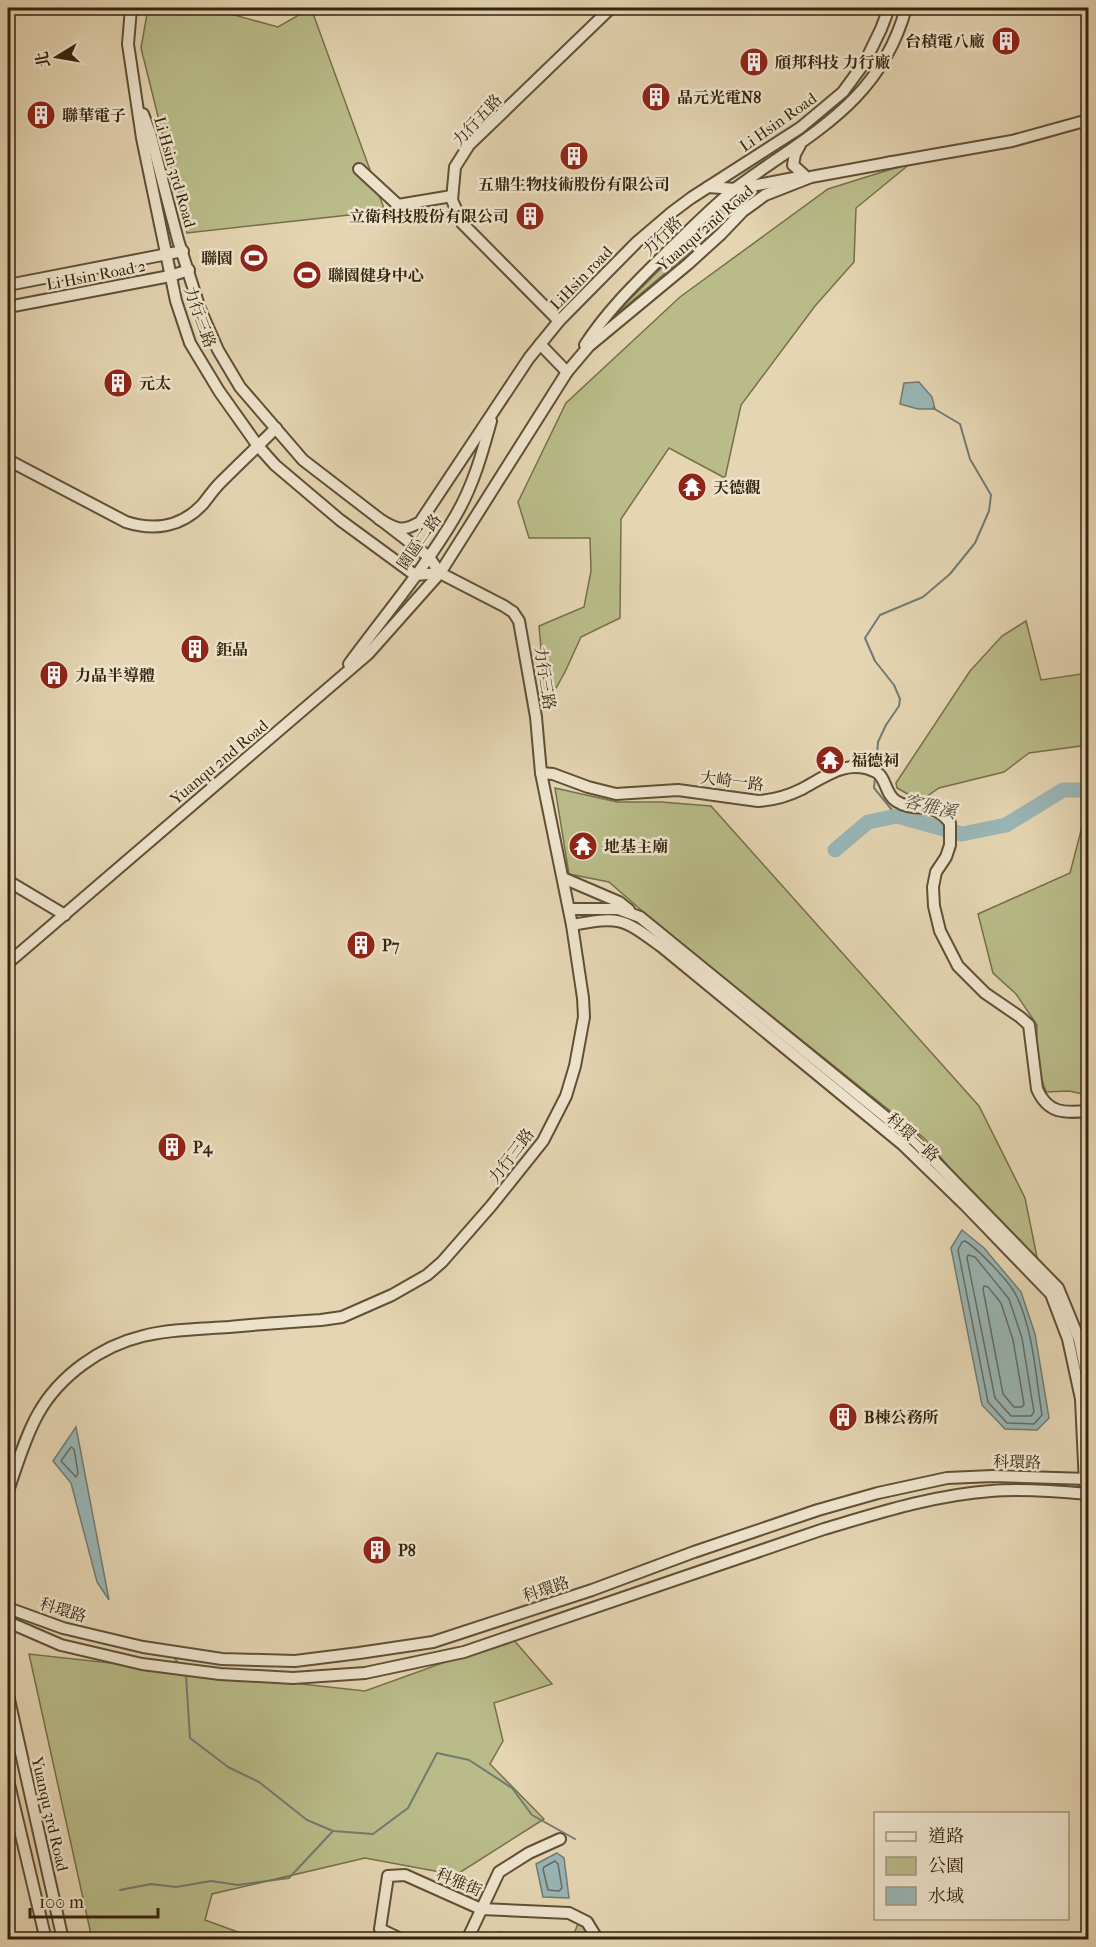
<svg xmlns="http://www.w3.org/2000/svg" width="1096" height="1947" font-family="'IM FELL French Canon','Noto Serif TC',serif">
<rect width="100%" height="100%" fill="#e5d5b2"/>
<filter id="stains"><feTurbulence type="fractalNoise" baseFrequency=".00333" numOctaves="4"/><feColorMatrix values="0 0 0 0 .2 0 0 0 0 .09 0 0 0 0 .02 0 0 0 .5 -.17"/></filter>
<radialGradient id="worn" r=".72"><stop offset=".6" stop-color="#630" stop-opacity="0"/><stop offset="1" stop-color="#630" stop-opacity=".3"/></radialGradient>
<!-- green -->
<g fill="#b9bc89" stroke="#76704b" stroke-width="1.5">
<path d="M 148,8 L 209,8 L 278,27 L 311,8 L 385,211 L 187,233 L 141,48 Z"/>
<path d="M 911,163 L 856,208 L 854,262 L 815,306 L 741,405 L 725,478 L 669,448 L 621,519 L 620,618 L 581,637 L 565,672 L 546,706 L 539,626 L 584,607 L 591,571 L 590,538 L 529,538 L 518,502 L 566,403 L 680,297 L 828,189 Z"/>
<path d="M 769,186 L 607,322 L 737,193 Z"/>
<path d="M 1026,621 L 1041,680 L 1088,673 L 1088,745 L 1029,753 L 1004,772 L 939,788 L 920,801 L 897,788 L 896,783 L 970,671 L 1002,636 Z"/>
<path d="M 555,788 L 617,802 L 661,802 L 711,806 L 979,1106 L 1025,1198 L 1039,1267 L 973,1195 L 924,1138 L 664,930 L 609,882 L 569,874 Z"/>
<path d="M 1083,823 L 1088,823 L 1088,1095 L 1069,1091 L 1046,1092 L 1036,1062 L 1037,1025 L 1016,994 L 993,973 L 978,914 L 1070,873 Z"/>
<path d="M 512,1638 L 552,1684 L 494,1703 L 503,1741 L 490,1764 L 544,1819 L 456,1875 L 365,1858 L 212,1894 L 205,1920 L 257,1939 L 92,1939 L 29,1654 L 365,1691 Z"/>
<path d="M 579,1921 L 594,1939 L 498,1940 L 499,1932 L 572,1939 Z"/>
</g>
<!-- water -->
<g fill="#99b6b6" stroke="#717b72" stroke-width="1.5">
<path d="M 919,382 L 932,397 L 935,409 L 918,409 L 900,404 L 904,383 Z"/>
<path d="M 962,1230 L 984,1248 L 1021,1292 L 1035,1334 L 1049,1418 L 1037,1430 L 1005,1429 L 982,1405 L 951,1248 Z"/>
<path d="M 76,1427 L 109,1600 L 97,1582 L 71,1483 L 53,1461 Z"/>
<path d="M 557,1853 L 564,1858 L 569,1898 L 543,1897 L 536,1864 Z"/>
</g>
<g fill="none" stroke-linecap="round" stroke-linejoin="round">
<!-- shore -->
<g stroke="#666c62" stroke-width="1.5">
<path d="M 965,1241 C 978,1249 1009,1281 1016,1295 C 1033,1328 1036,1378 1042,1415 L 1034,1424 L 1007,1423 L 988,1402 L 958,1250 L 962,1242 Z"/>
<path d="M 968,1255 L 975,1257 L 1009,1299 L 1022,1338 L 1034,1412 L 1031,1416 L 1011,1416 L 995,1398 L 967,1258 Z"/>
<path d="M 984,1286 L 988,1287 L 1001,1303 L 1013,1340 L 1024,1404 L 1022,1407 L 1014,1407 L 1003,1394 L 983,1289 Z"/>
<path d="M 71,1447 L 74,1449 L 78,1473 L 76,1477 L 61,1461 Z"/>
<path d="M 555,1861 L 558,1864 L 562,1888 L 559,1891 L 548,1890 L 543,1869 L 544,1867 Z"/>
</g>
<!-- stream -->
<g stroke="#717b72" stroke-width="2">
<path d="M 876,769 L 878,742 L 886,725 L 899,706 L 900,699 L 894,685 L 875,661 L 865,638 L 880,615 L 923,597 L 950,574 L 975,543 L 989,511 L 991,495 L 970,459 L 960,424 L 933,408"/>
<path d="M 875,777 L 874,788 L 897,816"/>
<path d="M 172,1655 L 180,1665"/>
<path d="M 186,1675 L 190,1738 L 228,1767 L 259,1782 L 307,1820 L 333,1831 L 373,1834 L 408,1808 L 437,1753 L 469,1760 L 512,1788 L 532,1815 L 575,1839"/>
<path d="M 120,1890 L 151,1884 L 176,1887 L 211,1881 L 238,1885 L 289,1878 L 332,1832"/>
</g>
<!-- river -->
<path stroke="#99b6b6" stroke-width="15" d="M 835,850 L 868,822 L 897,816 L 962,834 L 1006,825 L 1063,790 L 1088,790"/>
<!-- minor casing -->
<g stroke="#605036" stroke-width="14">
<g id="minor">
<path d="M 143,114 L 150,133 L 178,240 L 200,309 L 218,350 L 240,387 L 303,460 L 429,557 L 440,573"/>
<path d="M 800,145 L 795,154 L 793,165 L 804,175"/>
<path d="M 887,163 L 1012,141 L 1088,120"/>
<path d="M 359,169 L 398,205 L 452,196"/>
<path d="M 708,187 L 736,189 L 794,178"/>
<path d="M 8,285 L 183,251"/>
<path d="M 8,307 L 170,276 L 189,270"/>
<path d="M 559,321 L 462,223 L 452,200 L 455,167 L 469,145 L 611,8"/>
<path d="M 540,344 L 567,372"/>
<path d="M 585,345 C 608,309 639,280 669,250 C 691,229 712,207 736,188 C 809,134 880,103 906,8"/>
<path d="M 8,460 L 126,522 C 154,531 181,527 202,505 C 208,498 213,490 220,483 C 238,465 257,447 276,428"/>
<path d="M 379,519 C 396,529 401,533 420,522 L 529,358 L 559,321 L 637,242 L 671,213 L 691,198 L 800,128 L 843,92 L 865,62 L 881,29 L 889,8"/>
<path d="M 349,664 C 384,616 426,567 456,515 C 473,486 482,454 491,421"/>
<path d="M 541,773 L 553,774 L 588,787 L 616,794 L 678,790 L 758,801 C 774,800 788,796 802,789 C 826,776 848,758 876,772 C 886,777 885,794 896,801 C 916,814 932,799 950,823 L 950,845 L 946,857 L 936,872 L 933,887 L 934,906 L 940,931 L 958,966 L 985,993 L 1020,1017 L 1029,1025 L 1037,1089 C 1048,1114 1064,1113 1088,1111"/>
<path d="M 563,878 L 619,902 L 629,910"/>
<path d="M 8,881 L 65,915"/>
<path d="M 569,909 L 618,909 L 640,917 L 914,1140 L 1058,1288 L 1079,1339 L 1088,1382"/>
<path d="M 572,925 C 621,916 622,918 662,947 L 902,1144 L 966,1206 L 1051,1294 L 1068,1339 L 1081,1399 L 1085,1484"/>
<path d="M 8,963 L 368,654 L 440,573 L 567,372 L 589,346 L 688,264 L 721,234 L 743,211 L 765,195 L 811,177 L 893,162"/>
<path d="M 8,1491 C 17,1465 25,1437 38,1414 C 59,1376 101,1346 143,1336 C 170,1329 201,1329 229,1327 C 260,1324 290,1322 321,1320 L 342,1317 L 392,1295 L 427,1275 L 442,1262 L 491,1206 L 543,1141 L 566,1096 L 575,1066 L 584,1017 L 583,998 L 572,925 L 541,773 L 536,717 L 519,621 L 513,612 L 504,606 L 440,573 L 415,575 L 340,520 L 275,465 L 258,446 L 219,391 L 190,343 L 176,301 L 142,138 L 128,44 L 131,8"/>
<path d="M 8,1608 L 63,1628 L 143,1647 L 222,1659 L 295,1661 L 359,1653 L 433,1642 L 592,1590 L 694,1552 L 818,1510 L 878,1493 L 947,1478 L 993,1476 L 1088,1479"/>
<path d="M 8,1622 L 61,1645 L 142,1664 L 220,1674 L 293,1678 L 365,1673 L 464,1652 L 824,1529 C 878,1513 934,1495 991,1491 C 1022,1488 1057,1491 1088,1494"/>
<path d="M 8,1695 L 63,1940"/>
<path d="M 8,1780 L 46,1940"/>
<path d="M 403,1940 L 380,1929 L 388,1876 L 405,1875 L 481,1909 L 569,1913 L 587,1922 L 598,1940"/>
<path d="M 467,1940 L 499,1872 L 529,1853 L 560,1839"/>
</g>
</g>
<!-- minor -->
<use href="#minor" stroke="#eee4cd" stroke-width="10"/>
</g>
<!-- icons -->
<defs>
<g id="building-disc" transform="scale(1.5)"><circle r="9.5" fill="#8f2418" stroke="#eee4cd"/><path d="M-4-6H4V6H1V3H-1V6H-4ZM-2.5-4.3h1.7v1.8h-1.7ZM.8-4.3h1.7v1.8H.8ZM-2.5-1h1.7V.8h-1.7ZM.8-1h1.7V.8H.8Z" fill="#fff"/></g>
<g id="stadium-disc" transform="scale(1.5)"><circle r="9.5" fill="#8f2418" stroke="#eee4cd"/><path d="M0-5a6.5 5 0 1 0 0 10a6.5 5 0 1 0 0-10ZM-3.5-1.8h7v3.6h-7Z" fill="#fff"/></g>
<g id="temple-disc" transform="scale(1.5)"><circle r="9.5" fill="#8f2418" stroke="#eee4cd"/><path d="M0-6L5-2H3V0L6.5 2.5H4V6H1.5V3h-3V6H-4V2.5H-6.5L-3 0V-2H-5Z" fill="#fff"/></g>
</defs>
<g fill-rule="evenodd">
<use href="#building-disc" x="1006" y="41"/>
<use href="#building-disc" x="754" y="62"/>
<use href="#building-disc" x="656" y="97"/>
<use href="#building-disc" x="41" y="115"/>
<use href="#building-disc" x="574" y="156"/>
<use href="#building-disc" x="530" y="216"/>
<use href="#stadium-disc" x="254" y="258"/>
<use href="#stadium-disc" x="307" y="275"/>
<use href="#building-disc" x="118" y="383"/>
<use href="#temple-disc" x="692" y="487"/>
<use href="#building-disc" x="195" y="649"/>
<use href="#building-disc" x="54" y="675"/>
<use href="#temple-disc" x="830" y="760"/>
<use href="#temple-disc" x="583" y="846"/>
<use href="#building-disc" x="361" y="945"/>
<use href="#building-disc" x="172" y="1147"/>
<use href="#building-disc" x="843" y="1417"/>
<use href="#building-disc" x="377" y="1550"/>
</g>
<g text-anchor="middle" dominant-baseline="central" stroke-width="5" stroke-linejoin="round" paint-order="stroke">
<!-- poi labels -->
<g font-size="16" font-weight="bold" fill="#34230d" stroke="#eee4cd" text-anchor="start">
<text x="985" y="41" text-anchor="end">台積電八廠</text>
<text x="775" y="62">頎邦科技 力行廠</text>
<text x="677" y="97">晶元光電N8</text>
<text x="62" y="115">聯華電子</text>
<text x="574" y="184" text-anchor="middle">五鼎生物技術股份有限公司</text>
<text x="509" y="216" text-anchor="end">立衛科技股份有限公司</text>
<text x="233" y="258" text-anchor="end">聯園</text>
<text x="328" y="275">聯園健身中心</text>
<text x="139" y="383">元太</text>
<text x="713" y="487">天德觀</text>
<text x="216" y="649">鉅晶</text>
<text x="75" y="675">力晶半導體</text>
<text x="851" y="760">福德祠</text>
<text x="604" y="846">地基主廟</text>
<text x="382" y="945">P7</text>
<text x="193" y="1147">P4</text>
<text x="864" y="1417">B棟公務所</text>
<text x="398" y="1550">P8</text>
</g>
<!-- street labels -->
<g font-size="16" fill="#34230d" stroke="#eee4cd">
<text transform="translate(477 120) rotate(-47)">力行五路</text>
<text transform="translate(778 122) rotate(-35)">Li Hsin Road</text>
<text transform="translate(175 172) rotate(74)">Li Hsin 3rd Road</text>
<text transform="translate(705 228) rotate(-41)">Yuanqu 2nd Road</text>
<text transform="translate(662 236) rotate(-45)">力行路</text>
<text transform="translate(96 275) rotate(-11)">Li Hsin Road 2</text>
<text transform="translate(581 278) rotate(-46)">LiHsin road</text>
<text transform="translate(200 317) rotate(70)">力行三路</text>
<text transform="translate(419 542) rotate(-55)">園區二路</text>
<text transform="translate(545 678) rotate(81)">力行三路</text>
<text transform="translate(219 762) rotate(-40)">Yuanqu 2nd Road</text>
<text transform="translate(732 781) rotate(7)">大崎一路</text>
<text transform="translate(913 1137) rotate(42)">科環一路</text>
<text transform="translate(511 1156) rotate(-53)">力行三路</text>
<text transform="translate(1017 1462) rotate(1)">科環路</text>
<text transform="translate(546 1589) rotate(-18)">科環路</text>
<text transform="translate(63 1610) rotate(17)">科環路</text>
<text transform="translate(50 1814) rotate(77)">Yuanqu 3rd Road</text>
<text transform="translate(459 1882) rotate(23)">科雅街</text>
</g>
<!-- water labels -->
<g font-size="18" font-style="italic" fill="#524f40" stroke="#eee4cd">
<text transform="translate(930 807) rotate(13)">客雅溪</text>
</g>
</g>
<!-- margin -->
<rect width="1096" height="1947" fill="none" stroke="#e5d5b2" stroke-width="30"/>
<rect x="9" y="9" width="1078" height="1929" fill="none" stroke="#34230d" stroke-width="3"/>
<rect x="15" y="15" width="1066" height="1917" fill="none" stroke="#34230d" stroke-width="1.5"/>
<!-- legend -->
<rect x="874" y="1812" width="195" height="108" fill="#eee4cd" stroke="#a49780" stroke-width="1.5"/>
<rect x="886" y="1832" width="30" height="9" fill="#eee4cd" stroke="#a49780" stroke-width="1.5"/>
<text x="928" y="1842" font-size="18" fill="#34230d">道路</text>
<rect x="886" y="1857" width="30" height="18" fill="#b9bc89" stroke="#a49780" stroke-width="1.5"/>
<text x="928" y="1872" font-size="18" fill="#34230d">公園</text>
<rect x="886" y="1887" width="30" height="18" fill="#99b6b6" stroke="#a49780" stroke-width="1.5"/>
<text x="928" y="1902" font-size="18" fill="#34230d">水域</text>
<!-- north arrow -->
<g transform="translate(57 57) rotate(259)" stroke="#eee4cd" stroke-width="4.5" paint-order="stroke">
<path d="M0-4.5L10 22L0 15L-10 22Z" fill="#34230d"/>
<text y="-9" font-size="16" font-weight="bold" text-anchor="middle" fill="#34230d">北</text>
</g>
<!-- scale -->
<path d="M30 1908v9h128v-9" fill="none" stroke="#34230d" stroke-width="3"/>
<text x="39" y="1908" font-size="18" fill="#34230d" stroke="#eee4cd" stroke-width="4.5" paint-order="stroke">100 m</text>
<rect width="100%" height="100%" filter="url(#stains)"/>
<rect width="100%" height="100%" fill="url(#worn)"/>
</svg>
